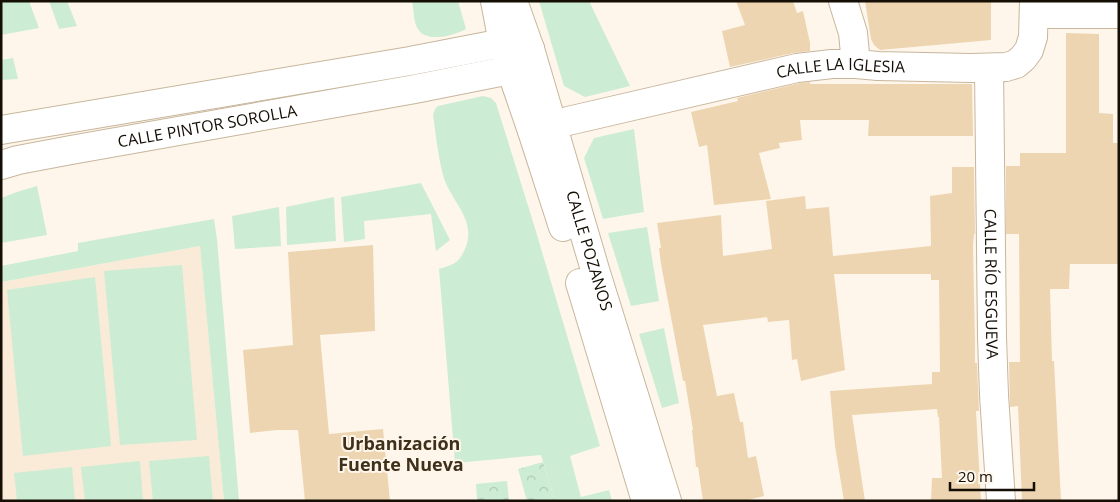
<svg xmlns="http://www.w3.org/2000/svg" width="1120" height="502" font-family="'Open Sans',sans-serif">
<defs>
<pattern id="park-crowns" width="20" height="18" patternUnits="userSpaceOnUse" patternTransform="scale(1.25)"><rect width="20" height="18" fill="#cdecd4"/><path d="M2 6a3 3 0 1 1 6 0M12 15a3 3 0 1 1 6 0" fill="none" stroke="#afc9b4"/></pattern>
</defs>
<rect width="100%" height="100%" fill="#fef6eb"/>
<!-- education -->
<path fill="#f9ebd7" d="M 200,246 L 224,501 L 1,501 L 1,282 Z"/>
<!-- green -->
<g fill="#cdecd4">
<path d="M 1,1 L 29,1 L 39,28 L 1,35 Z"/>
<path d="M 49,1 L 67,1 L 77,26 L 59,29 Z"/>
<path d="M 412,1 L 458,1 L 466,29 C 454,36 426,43 418,29 C 413,22 414,9 412,1 Z"/>
<path d="M 539,1 L 589,1 L 630,86 L 585,97 L 564,86 Z"/>
<path d="M 13,58 L 18,79 L 1,80 L 1,60 Z"/>
<path d="M 483,96 L 491,98 L 496,103 L 534,225 L 600,446 L 570,456 L 581,497 L 609,490 L 612,501 L 555,501 L 541,455 L 455,463 L 439,269 C 453,265 459,263 465,249 C 478,220 450,201 443,175 C 438,156 436,135 433,115 L 435,109 L 438,106 Z"/>
<path d="M 634,129 L 644,212 L 603,219 L 584,158 L 594,138 Z"/>
<path d="M 421,183 L 450,240 L 436,251 L 431,214 L 364,221 L 365,239 L 344,242 L 341,197 Z"/>
<path d="M 37,186 L 47,235 L 1,243 L 1,198 L 17,192 Z"/>
<path d="M 334,197 L 336,241 L 287,245 L 286,207 Z"/>
<path d="M 279,207 L 281,246 L 235,249 L 232,216 Z"/>
<path d="M 214,219 L 217,239 L 239,501 L 224,501 L 200,246 L 1,282 L 1,266 L 78,251 L 78,243 Z"/>
<path d="M 647,227 L 659,301 L 631,306 L 608,233 Z"/>
<path d="M 182,265 L 197,440 L 120,445 L 104,271 Z"/>
<path d="M 95,277 L 111,446 L 23,456 L 7,290 Z"/>
<path d="M 664,328 L 679,403 L 662,408 L 639,334 Z"/>
<path d="M 209,456 L 213,501 L 153,501 L 149,461 Z"/>
<path d="M 140,461 L 143,501 L 85,501 L 81,467 Z"/>
<path d="M 72,467 L 75,501 L 17,501 L 14,473 Z"/>
</g>
<!-- park -->
<g fill="url(#park-crowns)">
<path d="M 543,462 L 555,501 L 527,501 L 518,469 Z"/>
<path d="M 507,481 L 509,501 L 477,501 L 476,484 Z"/>
</g>
<!-- building -->
<g fill="#eed5b2">
<path d="M 736,1 L 793,1 L 797,13 L 803,11 L 810,43 L 810,51 L 793,53 L 730,67 L 722,31 L 745,25 Z"/>
<path d="M 865,1 L 991,1 L 991,40 L 880,50 L 874,45 L 871,39 Z"/>
<path d="M 1066,33 L 1099,34 L 1099,113 L 1113,114 L 1113,143 L 1119,143 L 1119,264 L 1070,264 L 1069,289 L 1050,289 L 1052,361 L 1054,361 L 1061,501 L 1022,501 L 1018,406 L 1010,407 L 1009,362 L 1020,362 L 1019,234 L 1006,234 L 1006,166 L 1020,166 L 1020,153 L 1066,153 Z"/>
<path d="M 810,82 L 810,84 L 972,84 L 973,136 L 868,136 L 869,120 L 800,120 L 802,140 L 779,143 L 780,148 L 759,153 L 771,199 L 714,205 L 707,145 L 699,147 L 691,112 L 738,101 L 737,98 L 800,83 Z"/>
<path d="M 952,167 L 974,167 L 975,234 L 974,234 L 973,246 L 975,342 L 975,363 L 977,363 L 979,411 L 976,411 L 981,501 L 931,501 L 932,478 L 942,478 L 939,417 L 938,417 L 937,409 L 852,415 L 865,501 L 844,501 L 835,446 L 830,391 L 932,384 L 932,372 L 940,372 L 939,280 L 931,280 L 931,274 L 834,274 L 845,370 L 801,381 L 797,359 L 792,360 L 789,320 L 768,322 L 767,317 L 703,325 L 717,396 L 734,393 L 740,422 L 743,422 L 748,458 L 756,456 L 764,496 L 744,501 L 703,501 L 698,467 L 696,467 L 692,430 L 693,430 L 685,381 L 683,381 L 661,264 L 659,248 L 661,248 L 657,223 L 721,215 L 723,256 L 772,249 L 766,201 L 805,196 L 806,209 L 829,207 L 833,256 L 931,246 L 930,196 L 952,193 Z"/>
<path d="M 373,245 L 375,331 L 320,335 L 329,434 L 383,429 L 390,501 L 305,501 L 298,430 L 277,430 L 250,433 L 243,350 L 293,345 L 288,252 Z"/>
</g>
<g fill="none" stroke-linecap="round" stroke-linejoin="round">
<!-- minor casing -->
<g stroke="#c8b69c" stroke-width="30">
<g id="minor">
<path d="M 495,1 L 503,43 L 511,70 L 532,131 L 563,227"/>
<path id="s1" d="M 513,1 L 530,49 L 596,273 L 667,501"/>
<path d="M 843,1 L 853,33 L 856,64"/>
<path d="M 1034,14 L 1119,14"/>
<path id="s2" d="M 989,68 L 992,337 L 994,395 L 1001,501"/>
<path d="M 1,130 L 410,61 L 503,43 L 516,42 L 530,49"/>
<path id="s3" d="M 532,131 L 568,121 L 797,68 L 832,64 L 856,64 L 878,66 L 971,68 L 1006,67 L 1016,64 L 1023,58 L 1029,50 L 1033,37 L 1034,1"/>
<path id="s4" d="M 1,165 L 18,160 L 71,150 L 415,89 L 495,73 L 511,70 L 521,61 L 530,49"/>
<path d="M 580,283 L 646,501"/>
</g>
</g>
<!-- minor -->
<use href="#minor" stroke="#fff" stroke-width="28"/>
</g>
<g text-anchor="middle" dominant-baseline="central" stroke-width="4" stroke-linejoin="round" paint-order="stroke">
<!-- street labels -->
<g font-size="16" fill="#140e05" stroke="#fef6eb">
<text stroke="none"><textPath href="#s3" startOffset="316">CALLE LA IGLESIA</textPath></text>
<text stroke="none"><textPath href="#s4" startOffset="210">CALLE PINTOR SOROLLA</textPath></text>
<text stroke="none"><textPath href="#s1" startOffset="261">CALLE POZANOS</textPath></text>
<text stroke="none"><textPath href="#s2" startOffset="216">CALLE RÍO ESGUEVA</textPath></text>
</g>
<!-- neighbourhood labels -->
<g font-size="18" font-weight="bold" fill="#3f301a" stroke="#fef6eb">
<text x="401" y="443">Urbanización<tspan x="401" dy="21">Fuente Nueva</tspan></text>
</g>
</g>
<!-- border -->
<rect width="1120" height="502" fill="none" stroke="#140e05" stroke-width="5"/>
<!-- scale -->
<path d="M950 482v8h84v-8" fill="none" stroke="#140e05" stroke-width="2.5"/>
<text x="958" y="482" font-size="15" fill="#140e05" stroke="#fef6eb" stroke-width="4" paint-order="stroke">20 m</text>
</svg>
